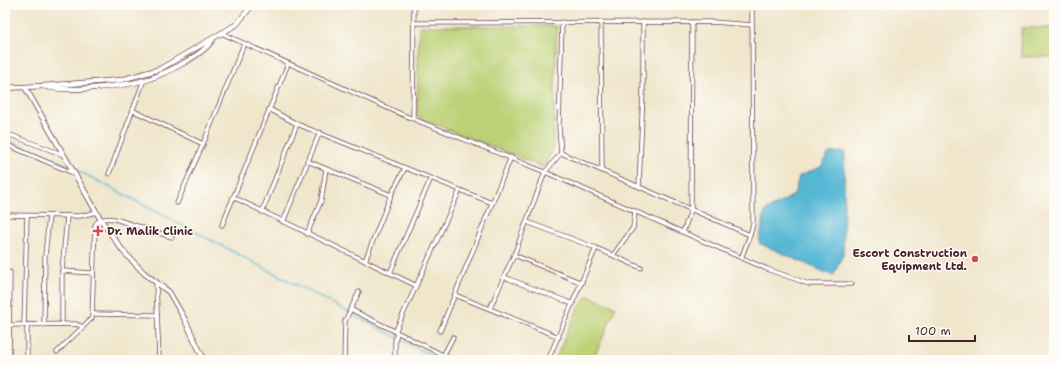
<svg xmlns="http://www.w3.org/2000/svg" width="1059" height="365" font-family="'Shantell Sans',sans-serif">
<rect width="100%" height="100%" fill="#fdfcf7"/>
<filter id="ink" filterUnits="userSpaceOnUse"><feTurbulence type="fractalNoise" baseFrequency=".025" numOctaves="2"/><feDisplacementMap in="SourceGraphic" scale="8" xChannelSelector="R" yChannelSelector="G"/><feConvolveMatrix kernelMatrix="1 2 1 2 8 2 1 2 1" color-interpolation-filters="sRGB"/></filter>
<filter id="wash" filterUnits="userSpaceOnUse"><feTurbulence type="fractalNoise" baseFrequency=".012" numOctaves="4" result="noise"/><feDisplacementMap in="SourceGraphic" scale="16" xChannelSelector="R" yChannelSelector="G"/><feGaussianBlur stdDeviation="0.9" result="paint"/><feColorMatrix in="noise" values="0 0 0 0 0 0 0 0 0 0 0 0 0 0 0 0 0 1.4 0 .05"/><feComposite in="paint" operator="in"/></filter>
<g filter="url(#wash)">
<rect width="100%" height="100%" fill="#f0e6cc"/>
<!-- green -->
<g fill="#bcd074" stroke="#837850">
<path d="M 419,26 L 557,26 L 553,151 L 543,167 L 417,117 Z"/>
<rect x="1021" y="28" width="33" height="29"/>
<path d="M 588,296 L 616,307 L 593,360 L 555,360 L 577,310 Z"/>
</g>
<!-- water -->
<path fill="#55b7d4" stroke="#506b80" d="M 845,152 L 843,255 L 833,276 L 759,243 L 765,211 L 794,195 L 799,176 L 821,167 L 829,153 Z"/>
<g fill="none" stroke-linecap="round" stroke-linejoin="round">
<!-- stream -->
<g stroke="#55b7d4" stroke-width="1.5">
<path d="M 5,139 L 68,165"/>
<path d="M 73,168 L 440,360"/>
</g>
</g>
</g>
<g filter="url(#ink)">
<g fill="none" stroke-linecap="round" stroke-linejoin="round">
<!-- minor casing -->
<g stroke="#633d43" stroke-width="5">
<g id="minor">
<path d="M 562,22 L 559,127 L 561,153 L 750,235 L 753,224 L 752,5"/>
<path d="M 601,22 L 602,170"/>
<path d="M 415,23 L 713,22 L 752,25"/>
<path d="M 221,33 L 401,114 L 545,172 L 767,269 L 809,284 L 852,284"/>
<path d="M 269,109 L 297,124 L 492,203"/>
<path d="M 134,111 L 203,144"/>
<path d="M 413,118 L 414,5"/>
<path d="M 5,133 L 64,155"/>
<path d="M 5,144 L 73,173"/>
<path d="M 307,161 L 391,195"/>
<path d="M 109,174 L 144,80"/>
<path d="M 639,186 L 643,92 L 643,22"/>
<path d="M 233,197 L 415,285"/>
<path d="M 177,203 L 203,144 L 244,44"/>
<path d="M 262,212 L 297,124"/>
<path d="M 5,215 L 80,216 L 97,212"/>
<path d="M 283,222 L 320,132"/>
<path d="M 527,222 L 596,248 L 641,268"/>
<path d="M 222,225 L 288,64"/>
<path d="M 683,232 L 691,210 L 692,22"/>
<path d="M 307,234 L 321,201 L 326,169"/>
<path d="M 514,255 L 582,283"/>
<path d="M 613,255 L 633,228 L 635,211"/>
<path d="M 742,256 L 750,235"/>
<path d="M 365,261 L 391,195 L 405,168"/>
<path d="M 62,271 L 93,273"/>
<path d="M 390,273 L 431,178"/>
<path d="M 504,277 L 573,304"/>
<path d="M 156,283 L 159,360"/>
<path d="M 455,295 L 559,337"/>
<path d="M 490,308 L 514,255 L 545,172 L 561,153"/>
<path d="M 350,309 L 453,360"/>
<path d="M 93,314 L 157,315"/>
<path d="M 62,324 L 62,271 L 67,216"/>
<path d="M 10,325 L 76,324 L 83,327"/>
<path d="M 24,325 L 27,216"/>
<path d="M 44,325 L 45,256 L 49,216"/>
<path d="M 440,331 L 511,157"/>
<path d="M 395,332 L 460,190"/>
<path d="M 57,352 L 92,318 L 95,225 C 99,218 107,218 115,219 L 172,237"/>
<path d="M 9,360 L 10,272"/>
<path d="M 27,360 L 27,325"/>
<path d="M 344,360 L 345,321 L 359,292"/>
<path d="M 395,360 L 395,341 L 397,333"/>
<path d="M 441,360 L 453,337"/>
<path d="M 548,360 L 596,248"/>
</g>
</g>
<!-- tertiary casing -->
<g stroke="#633d43" stroke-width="6">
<g id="tertiary">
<path d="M 43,86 C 65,93 127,86 149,79 C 166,73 204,55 213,39"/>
<path d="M 25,87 L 101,220 L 123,251 L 144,273 L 169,292 L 184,318 L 204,360"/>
<path d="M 5,88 L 43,86 L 121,80 L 160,69 L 237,24 L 252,5"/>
</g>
</g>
<!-- minor -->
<use href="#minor" stroke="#fff" stroke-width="3.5"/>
<!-- tertiary -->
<use href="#tertiary" stroke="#fff" stroke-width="4.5"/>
</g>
</g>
<!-- markers -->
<g fill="#d1495b" stroke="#fdfcf7" stroke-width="1.5">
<path d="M96 225h4v4h4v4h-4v4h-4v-4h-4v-4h4z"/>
<circle cx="975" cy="259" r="4"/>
</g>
<g text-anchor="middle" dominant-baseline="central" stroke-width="3" stroke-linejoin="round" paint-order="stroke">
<!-- poi labels -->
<g font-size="11" font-weight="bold" fill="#4a1f2b" stroke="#fdfcf7" text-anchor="start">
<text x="107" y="231">Dr. Malik Clinic</text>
<text x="967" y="253" text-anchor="end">Escort Construction<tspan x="967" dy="13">Equipment Ltd.</tspan></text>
</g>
</g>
<!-- margin -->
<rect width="1059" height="365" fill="none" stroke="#fdfcf7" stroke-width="20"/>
<!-- scale -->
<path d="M909 335v6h66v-6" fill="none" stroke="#4a1f2b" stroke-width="2"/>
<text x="915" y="335" font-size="12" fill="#4a1f2b" stroke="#fdfcf7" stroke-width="3" paint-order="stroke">100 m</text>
</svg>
